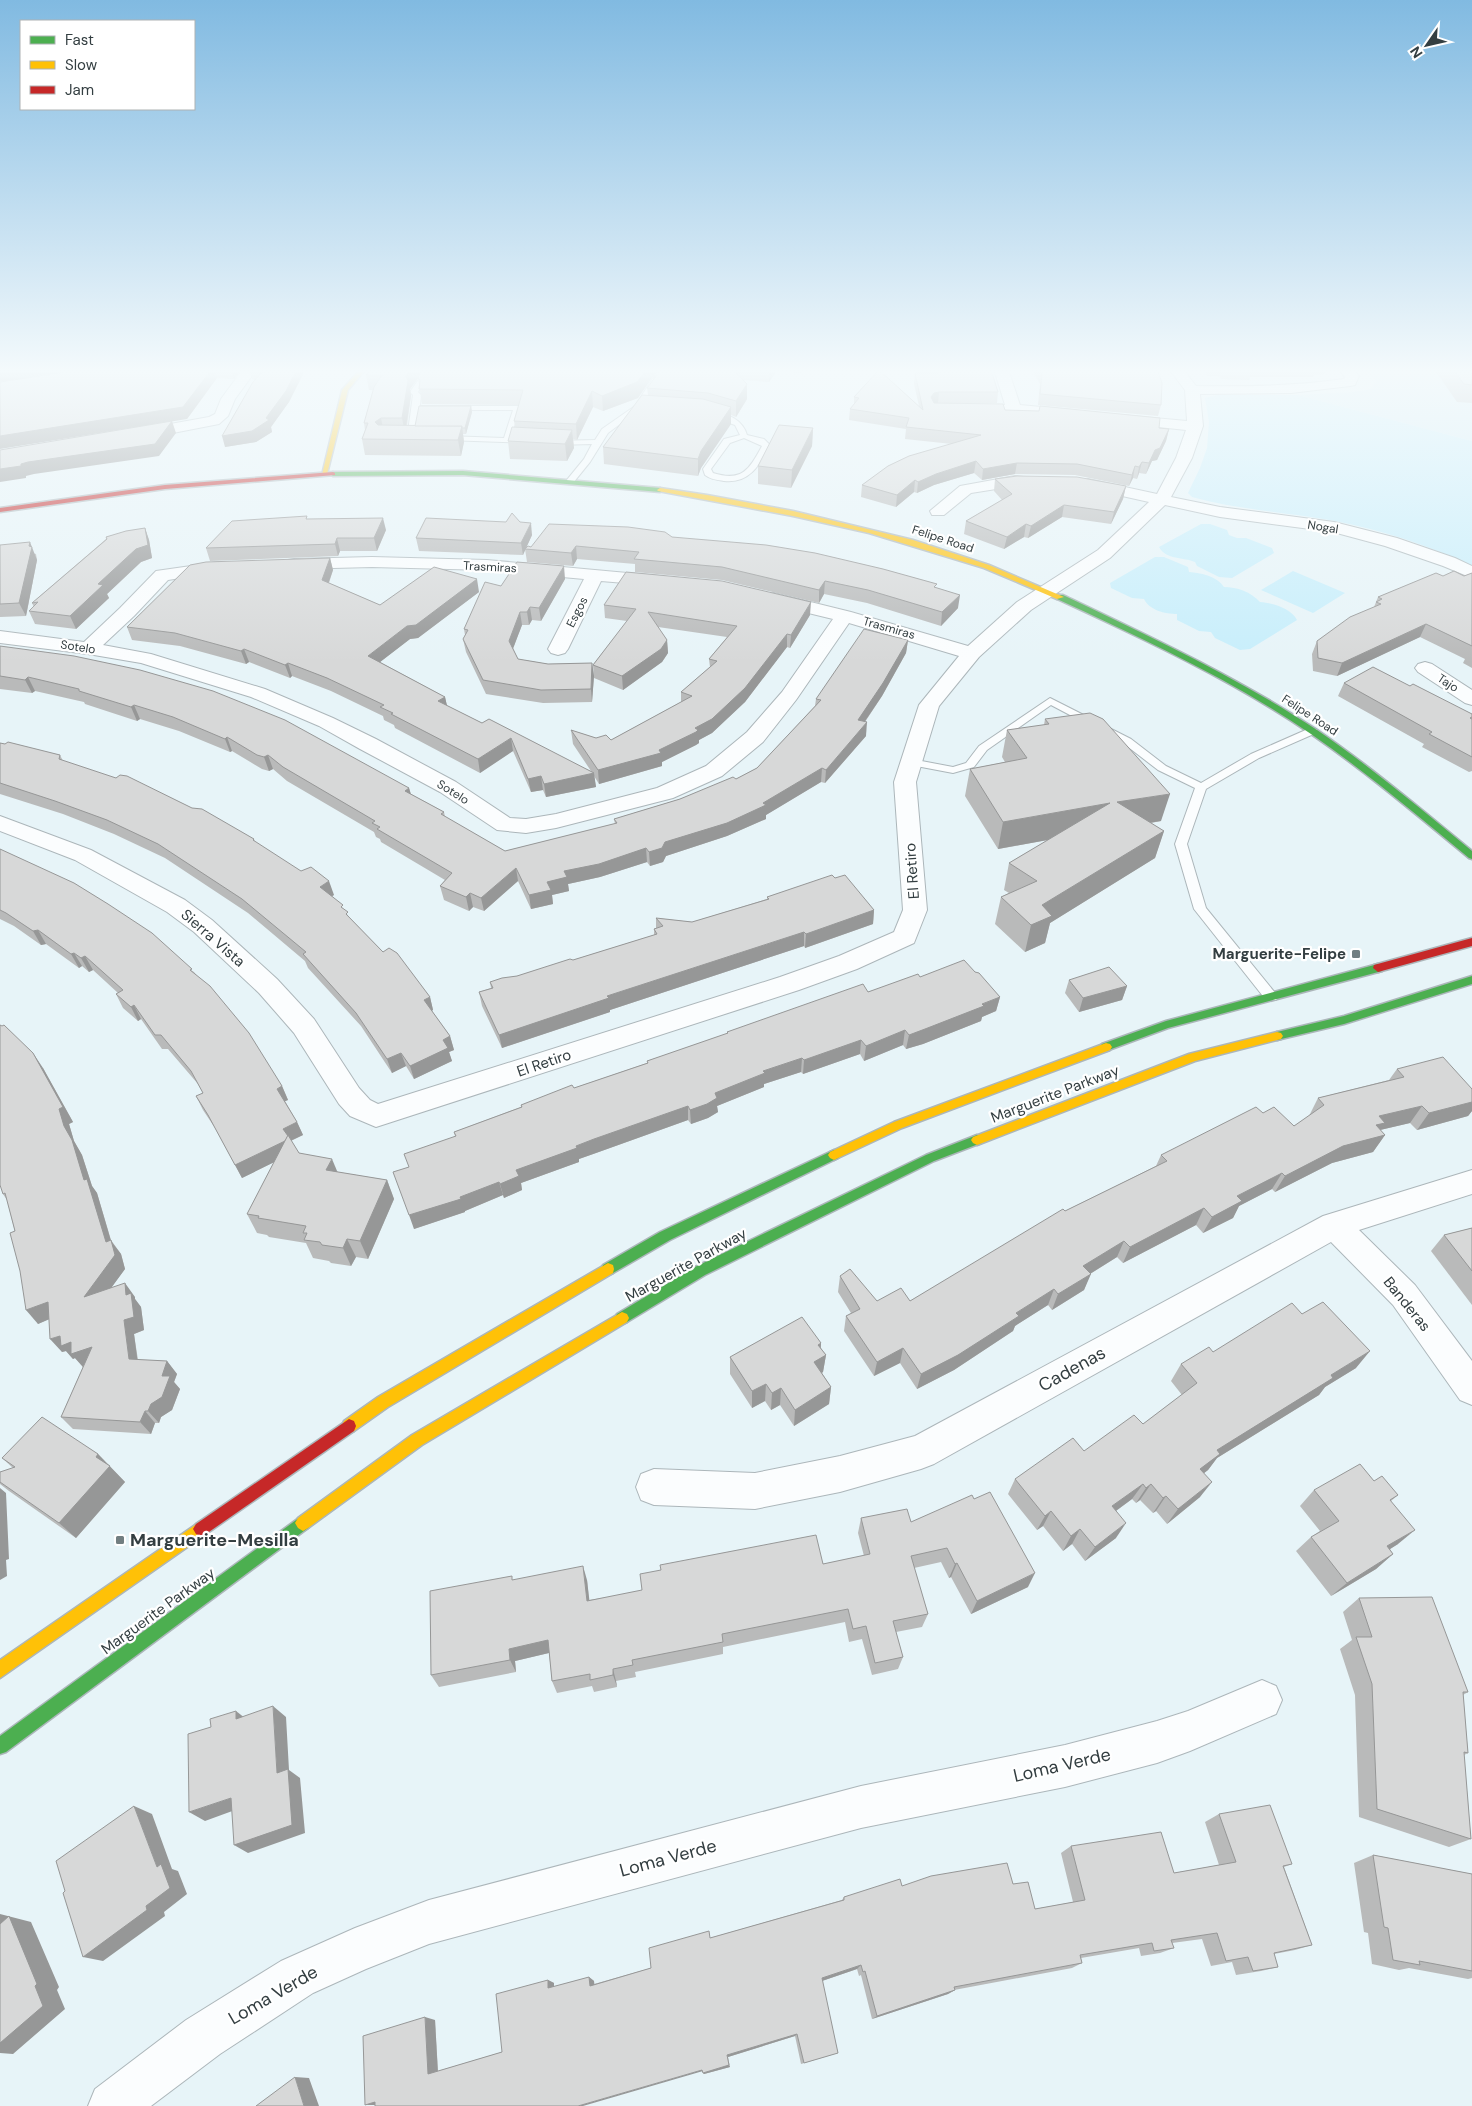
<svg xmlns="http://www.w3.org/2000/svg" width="1472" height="2106" font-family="'DM Sans',sans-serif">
<rect width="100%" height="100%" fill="#e7f4f8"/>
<!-- built -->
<path fill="#d5edf6" d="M 1364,369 L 1472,369 L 1472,441 L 1298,395 L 1353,392 L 1371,389 L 1377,381 Z"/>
<!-- green -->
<g fill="#c7eefb">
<path d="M 1217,395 L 1298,395 L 1472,441 L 1472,566 C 1428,545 1382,530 1335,521 C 1287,512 1239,510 1192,497 L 1188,493 L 1200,468 L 1207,448 L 1209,422 L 1205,398 Z"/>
<path d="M 1201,524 L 1210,524 L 1227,530 L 1229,535 L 1237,538 L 1246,538 L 1272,548 L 1274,553 L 1232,578 L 1219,577 L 1197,566 L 1195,562 C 1184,557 1166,560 1159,547 Z"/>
<path d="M 1155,557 L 1164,557 L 1188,567 L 1189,572 C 1201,573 1217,576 1224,587 C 1237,587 1251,592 1260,602 C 1272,603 1291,608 1297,620 L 1250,649 L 1240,650 L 1215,638 L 1211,632 L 1199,631 L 1177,620 L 1177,614 C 1165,614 1149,610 1144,599 L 1132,598 L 1111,588 L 1110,583 Z"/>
<path d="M 1293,571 L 1345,593 L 1313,613 L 1261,590 Z"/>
</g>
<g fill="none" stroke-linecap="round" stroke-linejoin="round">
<!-- lane casing -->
<g stroke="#acb6ba" stroke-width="2">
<g id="lane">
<path d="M 426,369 L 432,369 L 418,392 L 421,395 L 420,406 L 520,406 L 511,438 L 528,439 L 528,443 L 446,440 L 442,438 L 446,436 L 504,438 L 513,410 L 419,410 L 414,437 L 407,439 L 413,395 L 410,392 Z"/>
<path d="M 659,369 L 665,369 L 643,405 L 644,409 L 640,409 L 608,433 L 590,462 L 573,483 L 567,483 L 566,481 L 584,459 L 592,444 L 556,445 L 552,443 L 553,441 L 595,440 L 602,429 L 635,406 Z"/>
<path d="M 712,413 C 727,412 743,420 747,435 L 764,439 L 770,445 C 760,465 749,484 724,481 C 717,480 710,479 705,475 L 703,469 L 724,439 L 740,435 L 735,425 L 712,417 ZM 744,438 L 762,446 C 749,470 742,482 713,473 L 711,469 L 730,443 Z"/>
<path d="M 1050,698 L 1131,739 L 1166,766 L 1201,783 L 1251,754 L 1308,729 L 1316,729 L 1317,731 L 1316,733 L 1259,758 L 1206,789 L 1187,844 L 1206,908 L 1276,994 L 1278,997 L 1276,1000 L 1266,1000 L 1194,909 L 1175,844 L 1195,788 L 1158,770 L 1123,743 L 1051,705 L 987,750 L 974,767 L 953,773 L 911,765 L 906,762 L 911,759 L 953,767 L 966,763 L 979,746 Z"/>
</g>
</g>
<!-- street casing -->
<g stroke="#acb6ba" stroke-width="2">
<g id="street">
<path d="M 243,369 L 257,369 L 235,399 L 228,416 L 219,424 L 137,440 L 132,438 L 129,435 L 132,432 L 137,430 L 209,417 L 215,414 L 221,399 Z"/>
<path d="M 994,369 L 1008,369 L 1020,405 L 1074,410 L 1079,411 L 1081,414 L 1079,417 L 1074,418 L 1014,413 L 962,412 L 960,409 L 962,406 L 967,405 L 1005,405 Z"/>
<path d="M 1169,369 L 1183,369 L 1196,386 C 1246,387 1295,386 1344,379 L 1345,377 L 1338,369 L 1352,369 L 1359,376 L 1355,385 L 1350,386 L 1291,393 L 1200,394 L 1203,426 L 1192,458 L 1171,497 L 1220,507 L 1334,522 L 1397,538 L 1455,558 L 1472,566 L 1472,578 L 1443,566 L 1385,546 L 1333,532 L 1220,517 L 1165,505 L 1110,558 L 1031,610 L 979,657 L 939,706 L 916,782 L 927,910 L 914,943 L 857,969 L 799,990 L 376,1127 L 350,1116 L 339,1104 L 294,1033 L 259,993 L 194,932 L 167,912 L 75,860 L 0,831 L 0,816 L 91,850 L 185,900 L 212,920 L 277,979 L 314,1019 L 359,1088 L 370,1100 L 378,1104 L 780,977 L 839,956 L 894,932 L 903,910 L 894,782 L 919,705 L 959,656 L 849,623 L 796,700 L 763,742 L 722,776 L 673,798 L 556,828 L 526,833 L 497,830 L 440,792 L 360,749 L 319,726 L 251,697 L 141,663 L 88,654 L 0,643 L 0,631 L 84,642 L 120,608 L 156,571 L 219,562 L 225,563 L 228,567 L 225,571 L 168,580 L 134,616 L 103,645 L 151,654 L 265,689 L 333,718 L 376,739 L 456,782 L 510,818 L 526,819 L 556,814 L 657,788 L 706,766 L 747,732 L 782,692 L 833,619 L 767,603 L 765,599 L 767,595 L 774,593 L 851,612 L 968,646 L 1017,602 L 1098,550 L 1149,502 L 1082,487 L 1080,484 L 1082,481 L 1088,479 L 1157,494 L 1176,458 L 1186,430 L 1121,423 L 1116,422 L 1114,419 L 1116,416 L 1121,415 L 1187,421 L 1185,390 Z"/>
<path d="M 1015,476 L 1039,479 L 1041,482 L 1039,485 L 1015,486 L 971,493 L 944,515 L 932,515 L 930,511 L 960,486 Z"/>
<path d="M 372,557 L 487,560 L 660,576 L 666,577 L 669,581 L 666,585 L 660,586 L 601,581 L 568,649 L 565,653 L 558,655 L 551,653 L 548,649 L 584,579 L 487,570 L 372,567 L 294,569 L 288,568 L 285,564 L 288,560 L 294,559 Z"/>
<path d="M 1425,662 L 1432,664 L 1472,690 L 1472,705 L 1465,703 L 1418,672 L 1415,668 L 1418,664 Z"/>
<path d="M 1472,1170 L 1472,1194 L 1359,1230 L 1415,1285 L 1472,1361 L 1472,1405 L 1460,1400 L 1393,1305 L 1331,1242 L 934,1464 L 921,1469 L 840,1492 L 755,1509 L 654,1505 L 641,1500 L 636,1487 L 641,1474 L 654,1469 L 755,1473 L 840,1456 L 915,1436 L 1323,1216 Z"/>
<path d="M 1262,1680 L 1276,1686 L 1282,1700 L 1276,1714 L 1190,1751 L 1157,1763 L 1065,1787 L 861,1828 L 429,1944 L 366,1969 L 313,1993 L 220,2054 L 151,2106 L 88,2106 L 95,2089 L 186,2020 L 281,1961 L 355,1928 L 429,1900 L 861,1786 L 1065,1745 L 1157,1721 L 1188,1711 Z"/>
</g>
</g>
<!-- fast casing -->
<g stroke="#acb6ba" stroke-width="3">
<g id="fast">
<path d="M 463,471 L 660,488 L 663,490 L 660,492 L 463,475 L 333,476 L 330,474 L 333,472 Z"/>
<path d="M 1057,595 L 1063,595 C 1149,636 1237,677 1317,730 C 1371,767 1421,809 1472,851 L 1472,859 L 1469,858 C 1417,815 1366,772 1311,734 C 1232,680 1144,639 1057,599 Z"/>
<path d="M 1378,964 L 1383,968 L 1382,971 L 1168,1028 L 1106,1051 L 1100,1047 L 1102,1044 L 1166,1021 Z"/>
<path d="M 1472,976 L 1472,984 L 1344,1024 L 1277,1040 L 1271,1036 L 1277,1032 L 1344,1016 Z"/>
<path d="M 977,1135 L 981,1137 L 983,1140 L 981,1143 L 934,1161 L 705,1275 L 627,1322 L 622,1324 L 617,1322 L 615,1318 L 617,1314 L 695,1267 L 926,1155 Z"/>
<path d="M 834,1150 L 838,1152 L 840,1155 L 838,1158 L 670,1240 L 613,1273 L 608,1275 L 603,1273 L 602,1269 L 603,1265 L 660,1232 Z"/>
<path d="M 303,1515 L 308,1518 L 311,1523 L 308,1528 L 6,1752 L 0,1754 L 0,1736 Z"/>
</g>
</g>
<!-- slow casing -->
<g stroke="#acb6ba" stroke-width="3">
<g id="slow">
<path d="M 360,369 L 366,369 L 348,390 L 327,474 L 322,475 L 342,390 Z"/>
<path d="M 660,488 L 707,495 L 793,511 L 913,540 L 989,565 L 1064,597 L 1057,599 L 984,568 L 869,533 L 793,516 L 658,491 L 657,490 Z"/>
<path d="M 1277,1032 L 1281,1033 L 1283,1036 L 1281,1039 L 1195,1061 L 977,1145 L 973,1143 L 971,1140 L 973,1137 L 1189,1054 Z"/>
<path d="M 1106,1043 L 1110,1044 L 1112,1047 L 1110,1050 L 902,1128 L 838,1158 L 834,1160 L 830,1158 L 828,1155 L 830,1152 L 894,1122 Z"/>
<path d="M 608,1263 L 613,1265 L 614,1269 L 613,1273 L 388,1407 L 354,1431 L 349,1433 L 344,1431 L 342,1426 L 344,1421 L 378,1397 Z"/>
<path d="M 622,1312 L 627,1314 L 629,1318 L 627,1322 L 422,1445 L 308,1528 L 303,1531 L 298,1528 L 295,1523 L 298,1518 L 412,1435 Z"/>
<path d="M 201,1521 L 206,1524 L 209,1529 L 206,1534 L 0,1678 L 0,1660 Z"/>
</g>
</g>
<!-- jam casing -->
<g stroke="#acb6ba" stroke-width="3">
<g id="jam">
<path d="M 333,472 L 335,473 L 335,475 L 165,489 L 0,512 L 0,508 L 165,485 Z"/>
<path d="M 1472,938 L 1472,946 L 1378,972 L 1373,968 L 1374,965 Z"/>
<path d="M 349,1419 L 354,1421 L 356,1426 L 354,1431 L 206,1534 L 201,1537 L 196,1534 L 193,1529 L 196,1524 Z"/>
</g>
</g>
<!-- lane -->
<use href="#lane" fill="#fbfdfe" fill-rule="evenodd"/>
<!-- street -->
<use href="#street" fill="#fbfdfe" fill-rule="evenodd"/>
<!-- fast -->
<use href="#fast" fill="#4caf50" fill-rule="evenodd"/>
<!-- slow -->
<use href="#slow" fill="#ffc107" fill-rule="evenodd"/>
<!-- jam -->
<use href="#jam" fill="#c62828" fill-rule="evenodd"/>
</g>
<!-- wall -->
<g fill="#b9baba">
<path d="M 72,369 L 242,369 L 234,379 L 217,378 L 187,419 Z"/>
<path d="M 249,369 L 312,369 L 309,372 L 304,372 L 289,402 L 271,427 L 272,432 L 256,442 L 225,447 L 255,380 L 252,379 Z"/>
<path d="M 374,369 L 778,369 L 769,382 L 743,380 L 747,399 L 736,417 L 731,415 L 731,424 L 701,468 L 698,476 L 604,464 L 603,447 L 648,395 L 647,388 L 653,381 L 653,377 L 654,375 L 638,398 L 603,411 L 593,407 L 577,440 L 573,439 L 574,448 L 567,461 L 510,459 L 508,441 L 515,427 L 514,421 L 519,405 L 422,404 L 418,378 L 410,389 L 411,396 L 407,426 L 415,426 L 471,406 L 472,412 L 466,434 L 463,434 L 464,442 L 461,456 L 365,455 L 362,439 L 365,430 L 364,423 L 373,390 L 369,390 L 366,375 Z"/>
<path d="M 790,369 L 831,369 L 795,373 Z"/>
<path d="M 929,369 L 989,369 L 998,392 L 997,403 L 956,403 L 1005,410 L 1169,429 L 1166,441 L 1157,460 L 1152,461 L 1146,474 L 1139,473 L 1137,479 L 1133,478 L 1129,486 L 1075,475 L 1015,474 L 982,480 L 974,473 L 934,485 L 917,493 L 914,492 L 896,507 L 861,497 L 862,485 L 952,444 L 905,439 L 906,429 L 849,420 L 850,409 L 854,404 L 854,397 L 919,406 L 914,384 L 915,373 L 931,373 Z"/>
<path d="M 1033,369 L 1159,369 L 1158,372 L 1161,405 L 1158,416 L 1038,405 L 1040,384 L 1033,372 Z"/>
<path d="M 1202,369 L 1326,369 L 1324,375 L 1314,375 L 1313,377 L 1250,377 L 1249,380 L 1221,379 L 1219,376 L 1207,376 Z"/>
<path d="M 1434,369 L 1472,369 L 1472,403 L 1457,402 Z"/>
<path d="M 813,428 L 812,446 L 791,488 L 758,484 L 758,466 Z"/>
<path d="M 995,479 L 1126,486 L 1123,499 L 1111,524 L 1062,517 L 1028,538 L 1024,537 L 1004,549 L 964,534 L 966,521 L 1002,500 L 994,491 Z"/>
<path d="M 307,519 L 386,530 L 377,551 L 340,551 L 338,556 L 210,561 L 206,548 Z"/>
<path d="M 145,528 L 149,540 L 152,558 L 141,562 L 107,594 L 109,598 L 76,629 L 35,624 L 29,611 L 34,607 L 32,603 L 106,539 L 106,537 Z"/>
<path d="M 532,535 L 526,548 L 672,537 L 936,588 L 958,608 L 941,626 L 867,603 L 824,594 L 819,603 L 722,580 L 635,572 L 635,564 L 577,559 L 573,566 L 527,562 L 525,549 L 523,555 L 419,551 L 416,538 Z"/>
<path d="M 0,545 L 36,554 L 37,560 L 26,616 L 0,617 Z"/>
<path d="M 330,558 L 333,570 L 329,583 L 380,605 L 479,592 L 418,638 L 410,639 L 380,662 L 445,697 L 447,706 L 482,723 L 591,771 L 573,744 L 571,730 L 596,738 L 611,740 L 681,702 L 681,692 L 710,667 L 709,659 L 727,637 L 658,627 L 667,640 L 668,653 L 662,662 L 623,690 L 594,678 L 593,665 L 627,621 L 605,618 L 604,605 L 810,615 L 790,648 L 787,647 L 745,702 L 712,733 L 699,740 L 699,743 L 696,745 L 662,762 L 662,766 L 599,784 L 594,776 L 596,787 L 546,797 L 543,790 L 531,792 L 513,751 L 480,773 L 395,728 L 394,725 L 384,720 L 383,716 L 331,691 L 292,676 L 290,678 L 249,662 L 246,664 L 180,646 L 132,640 L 127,627 Z"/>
<path d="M 1472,573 L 1472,668 L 1463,663 L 1465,659 L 1420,637 L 1337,676 L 1313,671 L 1312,654 L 1317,641 L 1374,607 L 1378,597 L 1443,576 L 1464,576 Z"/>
<path d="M 565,579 L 541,621 L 532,620 L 529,625 L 522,625 L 513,648 L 518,659 L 548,664 L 592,663 L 594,676 L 592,702 L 543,703 L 486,694 L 466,652 L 463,639 L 465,635 L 464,629 L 501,586 Z"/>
<path d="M 908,640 L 906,653 L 882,696 L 865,722 L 866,736 L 825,783 L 821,782 L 766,815 L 766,819 L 727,836 L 666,856 L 663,862 L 650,866 L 647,862 L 600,877 L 568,884 L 569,891 L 552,895 L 553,904 L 531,909 L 518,881 L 484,911 L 473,907 L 469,911 L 444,900 L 440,886 L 445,880 L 381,842 L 380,839 L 376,837 L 374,832 L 287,781 L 273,769 L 269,771 L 262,769 L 232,751 L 230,752 L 179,731 L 140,719 L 137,721 L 85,704 L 84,702 L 35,691 L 32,693 L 0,689 L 0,646 L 409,788 L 411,794 L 444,812 L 445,817 L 505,851 L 615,824 L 614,819 L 680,799 L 736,779 L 757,768 L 815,706 L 816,699 Z"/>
<path d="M 1344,683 L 1410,686 L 1472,714 L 1472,771 L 1469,772 L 1422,747 L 1424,744 L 1338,696 Z"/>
<path d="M 1045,719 L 1161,821 L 1151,823 L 1164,831 L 1155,858 L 1050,923 L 1045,943 L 1025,952 L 995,924 L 1001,897 L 1009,893 L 1004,890 L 1009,863 L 1048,840 L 998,849 L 965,796 L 970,769 L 1005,762 L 1002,757 L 1007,730 L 1044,725 Z"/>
<path d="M 0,743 L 60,755 L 63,761 L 254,839 L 255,842 L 334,895 L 332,896 L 344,910 L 349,917 L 383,952 L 430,997 L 433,1010 L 432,1011 L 450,1036 L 454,1050 L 449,1052 L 452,1061 L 414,1079 L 406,1066 L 392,1073 L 361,1026 L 308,968 L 305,961 L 248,913 L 165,858 L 114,834 L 63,814 L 0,794 Z"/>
<path d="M 0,849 L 194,972 L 282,1086 L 288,1100 L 285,1101 L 297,1122 L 303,1135 L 291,1141 L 299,1153 L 338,1172 L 387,1180 L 394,1199 L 368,1259 L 356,1257 L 351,1266 L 331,1263 L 329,1261 L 313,1258 L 306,1243 L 269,1237 L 267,1235 L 257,1233 L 247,1214 L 274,1162 L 242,1178 L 215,1128 L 203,1110 L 196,1096 L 203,1093 L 198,1084 L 168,1049 L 162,1049 L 141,1019 L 138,1021 L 123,1008 L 116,994 L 118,993 L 93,970 L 89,972 L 82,966 L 79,968 L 46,944 L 41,945 L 14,926 L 0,919 Z"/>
<path d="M 835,878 L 874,910 L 873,924 L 805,948 L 804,946 L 610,1010 L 610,1012 L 502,1048 L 482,1006 L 479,992 L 491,988 L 490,982 L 517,976 L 573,960 L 654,935 L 654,929 L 656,928 L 656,918 L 692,922 L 767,899 L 767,897 Z"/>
<path d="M 975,972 L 1000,997 L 996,1011 L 982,1017 L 981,1021 L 923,1044 L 906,1049 L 903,1045 L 864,1061 L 860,1054 L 803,1074 L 801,1072 L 764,1084 L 764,1087 L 717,1106 L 718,1112 L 708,1118 L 691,1124 L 688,1120 L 596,1153 L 579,1159 L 579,1162 L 521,1183 L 522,1190 L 504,1198 L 503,1195 L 465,1211 L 465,1212 L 414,1229 L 409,1167 L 455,1136 L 454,1132 L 521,1107 L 521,1105 L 574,1088 L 647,1063 L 647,1061 L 727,1034 L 727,1032 L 920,977 Z"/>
<path d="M 1069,980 L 1127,986 L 1122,1000 L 1079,1012 L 1065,993 Z"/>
<path d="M 43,1068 L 73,1122 L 69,1124 L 74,1141 L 82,1155 L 92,1186 L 97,1193 L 111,1240 L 121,1254 L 125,1269 L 111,1288 L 135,1297 L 135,1299 L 141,1307 L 144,1330 L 134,1334 L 138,1360 L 167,1361 L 177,1374 L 174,1382 L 180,1389 L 172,1410 L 161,1417 L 159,1423 L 155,1423 L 151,1434 L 73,1429 L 61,1417 L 83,1367 L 75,1358 L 73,1359 L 66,1351 L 62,1352 L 49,1319 L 38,1324 L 7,1200 L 3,1194 Z"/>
<path d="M 1397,1069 L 1472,1089 L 1472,1111 L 1468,1116 L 1417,1130 L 1410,1123 L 1380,1130 L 1385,1135 L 1373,1152 L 1332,1163 L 1275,1192 L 1272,1189 L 1239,1206 L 1233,1218 L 1203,1233 L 1196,1225 L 1123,1263 L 1117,1257 L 1090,1274 L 1084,1290 L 1052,1310 L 1048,1305 L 1015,1326 L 1013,1331 L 954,1370 L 917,1389 L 900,1363 L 874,1376 L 844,1331 L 846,1316 L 851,1313 L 838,1292 L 840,1276 L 877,1301 L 910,1301 L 1065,1211 L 1156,1166 L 1161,1155 L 1263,1113 L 1294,1126 L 1309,1116 L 1318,1098 L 1389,1080 Z"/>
<path d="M 1472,1228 L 1472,1305 L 1431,1251 L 1444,1235 Z"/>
<path d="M 821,1343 L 821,1348 L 826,1355 L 823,1372 L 822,1373 L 831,1387 L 829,1404 L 794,1426 L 780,1405 L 771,1410 L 765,1401 L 752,1408 L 730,1374 L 730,1357 Z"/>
<path d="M 1213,1352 L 1356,1368 L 1325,1387 L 1319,1395 L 1217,1458 L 1208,1470 L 1204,1473 L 1200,1497 L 1167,1524 L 1156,1511 L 1153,1513 L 1140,1500 L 1136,1503 L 1132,1499 L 1116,1511 L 1116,1538 L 1085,1561 L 1072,1544 L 1063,1551 L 1043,1526 L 1037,1530 L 1008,1494 L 1015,1479 L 1084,1451 L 1143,1424 L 1182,1395 L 1171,1381 L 1181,1364 Z"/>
<path d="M 98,1454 L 125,1482 L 76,1538 L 9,1491 L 0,1484 L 0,1472 L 13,1468 L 2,1458 Z"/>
<path d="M 1374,1481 L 1398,1495 L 1391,1501 L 1398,1544 L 1390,1549 L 1393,1554 L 1376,1569 L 1331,1596 L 1296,1551 L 1311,1537 L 1320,1531 L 1300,1506 L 1314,1490 Z"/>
<path d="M 861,1518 L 911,1522 L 1028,1587 L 971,1614 L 951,1577 L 949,1578 L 941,1562 L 914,1568 L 928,1614 L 922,1627 L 896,1632 L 903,1657 L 898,1669 L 872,1675 L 862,1639 L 849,1642 L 845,1622 L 723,1647 L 723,1654 L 635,1672 L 636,1677 L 616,1681 L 617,1687 L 594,1692 L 592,1686 L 557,1693 L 552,1681 L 549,1653 L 515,1661 L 516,1672 L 439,1687 L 431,1675 L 514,1580 L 587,1580 L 589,1600 L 823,1564 L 864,1556 L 858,1533 Z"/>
<path d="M 1359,1598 L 1468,1692 L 1463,1695 L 1468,1753 L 1464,1755 L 1471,1839 L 1449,1847 L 1359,1817 L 1355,1695 L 1340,1649 L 1352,1640 L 1343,1612 Z"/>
<path d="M 1219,1814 L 1292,1864 L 1284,1867 L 1312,1945 L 1295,1950 L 1274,1954 L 1278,1967 L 1261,1971 L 1236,1975 L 1232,1962 L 1211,1966 L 1202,1939 L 1172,1943 L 1174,1948 L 1160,1953 L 1141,1956 L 1139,1948 L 1081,1958 L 1082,1963 L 1072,1968 L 954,1990 L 955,1990 L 948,1994 L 872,2019 L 861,1975 L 859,1976 L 857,1969 L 822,1981 L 838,2053 L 801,2064 L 795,2036 L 728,2057 L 730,2067 L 704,2074 L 702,2071 L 375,2105 L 365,2105 L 435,2020 L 438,2071 L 502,2052 L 548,1980 L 554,1983 L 554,1987 L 589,1977 L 594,1981 L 594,1984 L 651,1968 L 710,1938 L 842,1900 L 844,1897 L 902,1886 L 1013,1884 L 1035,1909 L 1073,1902 L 1061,1853 L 1071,1846 L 1174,1873 L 1219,1865 L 1205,1822 Z"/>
<path d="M 1373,1855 L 1472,1874 L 1472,1978 L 1468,1979 L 1409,1968 L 1399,1970 L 1372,1964 L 1368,1933 L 1364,1932 L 1354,1863 Z"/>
</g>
<!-- shaded-wall -->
<g fill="#969797">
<path d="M 11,369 L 71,369 L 60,373 L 0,382 L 0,370 Z"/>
<path d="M 212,369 L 214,369 L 217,378 L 187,419 L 0,449 L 0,436 Z"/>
<path d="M 231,369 L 242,369 L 234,379 Z"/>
<path d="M 297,369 L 303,369 L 304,372 L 289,402 L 271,427 L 272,432 L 256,442 L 225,447 L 222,436 L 266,418 Z"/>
<path d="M 411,369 L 425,369 L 410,389 L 411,396 L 405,433 L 402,418 L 406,376 Z"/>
<path d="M 647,369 L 658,369 L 638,398 L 603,411 L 602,396 Z"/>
<path d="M 769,369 L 778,369 L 769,382 Z"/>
<path d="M 795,369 L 831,369 L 795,373 Z"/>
<path d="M 747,384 L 747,399 L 736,417 L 736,401 Z"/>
<path d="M 592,391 L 593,407 L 577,440 L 576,424 Z"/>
<path d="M 939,392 L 938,403 L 933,404 L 931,397 L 934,393 Z"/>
<path d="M 471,406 L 472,412 L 466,434 L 465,428 Z"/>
<path d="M 731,407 L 731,424 L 701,468 L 698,476 L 698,459 L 701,451 Z"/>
<path d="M 381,418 L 384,433 L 375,422 Z"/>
<path d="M 172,421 L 176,433 L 159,456 L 34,474 L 26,476 L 26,478 L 0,482 L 0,469 Z"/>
<path d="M 462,426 L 464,442 L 461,456 L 458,440 Z"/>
<path d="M 813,428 L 812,446 L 791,488 L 792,470 Z"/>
<path d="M 1169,429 L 1166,441 L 1157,460 L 1152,461 L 1146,474 L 1149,463 L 1155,450 Z"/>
<path d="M 572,430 L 574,448 L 567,461 L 565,444 Z"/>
<path d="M 976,461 L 974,473 L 934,485 L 917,493 L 918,482 L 936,474 Z"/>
<path d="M 1142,462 L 1139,473 L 1137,479 L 1139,467 Z"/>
<path d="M 1017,463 L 1015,474 L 982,480 L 983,469 Z"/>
<path d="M 1135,466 L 1133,478 L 1129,486 L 1132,475 Z"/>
<path d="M 915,480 L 914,492 L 896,507 L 897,495 Z"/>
<path d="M 1126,486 L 1123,499 L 1111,524 L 1114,512 Z"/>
<path d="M 1064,505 L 1062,517 L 1028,538 L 1031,526 Z"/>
<path d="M 383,518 L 386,530 L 377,551 L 374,538 Z"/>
<path d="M 531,523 L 532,535 L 523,555 L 521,543 Z"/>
<path d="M 1026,524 L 1024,537 L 1004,549 L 1007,537 Z"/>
<path d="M 145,528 L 149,540 L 152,558 L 141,562 L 107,594 L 109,598 L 76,629 L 70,616 L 98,584 Z"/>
<path d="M 337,538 L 340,551 L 338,556 L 335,544 Z"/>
<path d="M 30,542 L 37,560 L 26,616 L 19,603 Z"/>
<path d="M 576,546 L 577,559 L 573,566 L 571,553 Z"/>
<path d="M 330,558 L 333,570 L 325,593 L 322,580 Z"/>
<path d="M 564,566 L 565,579 L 541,621 L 539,608 Z"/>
<path d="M 477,579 L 479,592 L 418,638 L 410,639 L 371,669 L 368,656 L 407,626 Z"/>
<path d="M 825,581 L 824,594 L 819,603 L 819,590 Z"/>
<path d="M 960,595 L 958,608 L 941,626 L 942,612 Z"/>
<path d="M 811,602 L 810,615 L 790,648 L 791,635 Z"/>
<path d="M 530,607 L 532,620 L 529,625 L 527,612 Z"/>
<path d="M 520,612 L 522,625 L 511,654 L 509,641 Z"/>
<path d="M 1426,624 L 1420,637 L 1337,676 L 1342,663 Z"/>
<path d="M 787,634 L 787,647 L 745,702 L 712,733 L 699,740 L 699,743 L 696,745 L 662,762 L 662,766 L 599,784 L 598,770 L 659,750 L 695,728 Z"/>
<path d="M 667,640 L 668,653 L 662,662 L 623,690 L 622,676 Z"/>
<path d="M 908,640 L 906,653 L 882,696 L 857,733 L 858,720 Z"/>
<path d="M 244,649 L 249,662 L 246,664 L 241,651 Z"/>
<path d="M 288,663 L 292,676 L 290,678 L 285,665 Z"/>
<path d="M 592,663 L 594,676 L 592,702 L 591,689 Z"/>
<path d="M 28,677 L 35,691 L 32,693 L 25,680 Z"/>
<path d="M 445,697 L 448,710 L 438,701 Z"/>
<path d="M 134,705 L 140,719 L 137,721 L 131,707 Z"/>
<path d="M 867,722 L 866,736 L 825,783 L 826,770 Z"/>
<path d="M 227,737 L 232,751 L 230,752 L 225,739 Z"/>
<path d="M 511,738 L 513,751 L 480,773 L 478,759 Z"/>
<path d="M 268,755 L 273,769 L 269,771 L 264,757 Z"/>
<path d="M 822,768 L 821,782 L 766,815 L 766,819 L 727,836 L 666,856 L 663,862 L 650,866 L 649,852 L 665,842 L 763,803 Z"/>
<path d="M 594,773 L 596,787 L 546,797 L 544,784 Z"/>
<path d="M 541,776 L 543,790 L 531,792 L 528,779 Z"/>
<path d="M 409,788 L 413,802 L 405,791 Z"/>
<path d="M 1170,794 L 1161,821 L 1110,829 L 1117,802 Z"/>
<path d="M 1110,803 L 1102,830 L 998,849 L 1003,822 Z"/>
<path d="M 1164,831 L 1155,858 L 1050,923 L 1045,943 L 1025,952 L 1031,925 L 1042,905 Z"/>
<path d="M 646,848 L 647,862 L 600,877 L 568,884 L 569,891 L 552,895 L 553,904 L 531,909 L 529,895 L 547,882 L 564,871 Z"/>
<path d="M 516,868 L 518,881 L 484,911 L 481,898 Z"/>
<path d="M 329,881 L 334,895 L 325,900 L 320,887 Z"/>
<path d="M 470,893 L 473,907 L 469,911 L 466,897 Z"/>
<path d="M 874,910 L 873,924 L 805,948 L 806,934 Z"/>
<path d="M 38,930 L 46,944 L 41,945 L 33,931 Z"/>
<path d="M 804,932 L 804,946 L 610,1010 L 610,1012 L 502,1048 L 499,1035 L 607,996 Z"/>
<path d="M 74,953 L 82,966 L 79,968 L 71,954 Z"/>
<path d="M 85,956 L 93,970 L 89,972 L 81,958 Z"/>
<path d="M 1127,986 L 1122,1000 L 1079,1012 L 1083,998 Z"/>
<path d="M 430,997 L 433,1010 L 427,1013 L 424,1000 Z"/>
<path d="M 1000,997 L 996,1011 L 982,1017 L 981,1021 L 923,1044 L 906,1049 L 909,1035 Z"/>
<path d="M 134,1005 L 141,1019 L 138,1021 L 131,1007 Z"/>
<path d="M 905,1030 L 903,1045 L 864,1061 L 866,1046 Z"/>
<path d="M 450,1036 L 454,1050 L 449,1052 L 452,1061 L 414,1079 L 410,1066 L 443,1040 Z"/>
<path d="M 861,1040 L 860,1054 L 803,1074 L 804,1060 Z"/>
<path d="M 33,1053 L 43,1068 L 73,1122 L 69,1124 L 74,1141 L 82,1155 L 92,1186 L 97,1193 L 111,1241 L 121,1254 L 125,1269 L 95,1310 L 84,1297 L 106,1242 L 84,1180 L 64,1126 Z"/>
<path d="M 401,1053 L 406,1066 L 392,1073 L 387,1059 Z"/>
<path d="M 802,1058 L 801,1072 L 764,1084 L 764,1087 L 717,1106 L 718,1112 L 708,1118 L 691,1124 L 690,1110 L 715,1093 L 763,1071 Z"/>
<path d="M 282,1086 L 288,1100 L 283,1102 L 277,1089 Z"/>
<path d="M 1472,1102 L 1472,1111 L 1468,1116 L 1417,1130 L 1429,1113 Z"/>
<path d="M 688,1106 L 688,1120 L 596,1153 L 579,1159 L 579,1162 L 521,1183 L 522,1190 L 504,1198 L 500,1184 L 516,1170 L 594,1139 Z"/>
<path d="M 1422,1106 L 1410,1123 L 1380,1130 L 1385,1135 L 1373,1152 L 1332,1163 L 1275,1192 L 1285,1176 L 1379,1116 Z"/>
<path d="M 297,1122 L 303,1135 L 290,1141 L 295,1152 L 242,1178 L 235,1165 L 283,1129 Z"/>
<path d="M 332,1159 L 340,1178 L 326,1170 Z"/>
<path d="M 1282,1173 L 1272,1189 L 1239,1206 L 1233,1218 L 1203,1233 L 1212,1217 L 1237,1196 Z"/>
<path d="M 387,1180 L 394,1199 L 368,1259 L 360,1241 Z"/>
<path d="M 499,1182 L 503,1195 L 465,1211 L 465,1212 L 414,1229 L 409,1215 L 460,1197 Z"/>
<path d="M 1204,1208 L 1196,1225 L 1123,1263 L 1130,1247 Z"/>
<path d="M 347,1239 L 356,1257 L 351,1266 L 343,1248 Z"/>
<path d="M 1124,1241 L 1117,1257 L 1077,1282 L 1083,1266 Z"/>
<path d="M 1091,1274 L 1084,1290 L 1052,1310 L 1058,1294 Z"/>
<path d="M 125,1283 L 135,1297 L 135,1299 L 141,1307 L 144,1330 L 134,1334 L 139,1372 L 129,1359 L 124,1320 Z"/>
<path d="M 1054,1289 L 1048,1305 L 1015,1326 L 1013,1331 L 954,1370 L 917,1389 L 921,1374 Z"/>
<path d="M 48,1302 L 59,1315 L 38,1324 L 26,1310 Z"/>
<path d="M 60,1336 L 71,1342 L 92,1347 L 83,1367 L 75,1358 L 73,1359 L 66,1351 L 62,1352 L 50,1339 Z"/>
<path d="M 821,1343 L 820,1358 L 826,1355 L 823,1372 L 812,1379 L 814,1362 L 818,1345 Z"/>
<path d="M 903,1348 L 900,1363 L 874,1376 L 877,1362 Z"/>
<path d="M 1370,1351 L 1356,1368 L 1325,1387 L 1319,1395 L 1217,1458 L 1208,1470 L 1189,1485 L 1200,1469 L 1217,1450 L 1331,1375 Z"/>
<path d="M 167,1361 L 177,1374 L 174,1382 L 180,1389 L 172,1410 L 161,1417 L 159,1423 L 148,1411 Z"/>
<path d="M 766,1384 L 765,1401 L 752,1408 L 752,1391 Z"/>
<path d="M 831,1387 L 829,1404 L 794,1426 L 795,1410 Z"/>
<path d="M 781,1388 L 780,1405 L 771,1410 L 772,1393 Z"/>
<path d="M 145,1411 L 155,1423 L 151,1434 L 140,1422 Z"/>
<path d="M 98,1454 L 125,1482 L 76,1538 L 59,1523 L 96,1457 Z"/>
<path d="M 1212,1482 L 1200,1497 L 1167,1524 L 1178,1509 Z"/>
<path d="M 1143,1484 L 1132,1499 L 1102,1521 L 1112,1506 Z"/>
<path d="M 1151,1484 L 1140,1500 L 1136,1503 L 1146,1488 Z"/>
<path d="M 0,1488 L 6,1493 L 9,1559 L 6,1560 L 7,1576 L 0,1580 Z"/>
<path d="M 1166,1496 L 1156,1511 L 1153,1513 L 1163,1498 Z"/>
<path d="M 1051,1511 L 1043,1526 L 1037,1530 L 1045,1516 Z"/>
<path d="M 1126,1523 L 1116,1538 L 1085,1561 L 1095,1547 Z"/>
<path d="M 1080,1529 L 1072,1544 L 1063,1551 L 1071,1536 Z"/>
<path d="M 1415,1530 L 1398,1544 L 1371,1561 L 1387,1546 Z"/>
<path d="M 1393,1554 L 1376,1569 L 1331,1596 L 1347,1583 Z"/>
<path d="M 957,1563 L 951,1577 L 949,1578 L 955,1564 Z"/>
<path d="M 583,1566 L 587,1580 L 591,1614 L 587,1601 Z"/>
<path d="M 1035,1573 L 1028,1587 L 971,1614 L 977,1601 Z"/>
<path d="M 548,1640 L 553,1652 L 515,1661 L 516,1672 L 510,1660 L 509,1649 Z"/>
<path d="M 613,1669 L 616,1681 L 617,1687 L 613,1675 Z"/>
<path d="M 273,1706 L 286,1717 L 289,1770 L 300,1778 L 305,1833 L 248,1853 L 234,1845 L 277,1773 Z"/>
<path d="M 236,1711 L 250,1722 L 236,1719 Z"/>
<path d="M 231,1798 L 246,1806 L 205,1821 L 189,1812 Z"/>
<path d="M 134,1806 L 152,1814 L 172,1869 L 178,1871 L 187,1894 L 164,1912 L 165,1916 L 103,1961 L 83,1957 L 146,1906 L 157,1867 Z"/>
<path d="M 0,1914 L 31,1922 L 59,1987 L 57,1990 L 65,2009 L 13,2054 L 0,2053 Z"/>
<path d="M 861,1965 L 857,1969 L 819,1982 L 822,1978 Z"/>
<path d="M 589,1977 L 594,1981 L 595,1989 L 590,1986 Z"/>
<path d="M 548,1980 L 554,1983 L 554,1992 L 548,1988 Z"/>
<path d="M 955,1990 L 948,1994 L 872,2019 L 877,2016 Z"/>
<path d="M 425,2017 L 435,2020 L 438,2075 L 428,2074 Z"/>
<path d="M 797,2034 L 795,2036 L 728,2057 L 727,2055 Z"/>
<path d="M 729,2065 L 730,2067 L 704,2074 L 703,2073 Z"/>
<path d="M 702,2070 L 703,2071 L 583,2106 L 578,2106 Z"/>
<path d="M 295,2077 L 309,2078 L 319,2106 L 304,2106 Z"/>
<path d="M 375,2102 L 377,2105 L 365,2105 Z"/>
</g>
<!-- building -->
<g fill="#d7d8d8" stroke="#969797">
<path d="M 0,369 L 11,369 L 0,370 Z"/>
<path d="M 72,369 L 212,369 L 183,407 L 0,436 L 0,382 L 59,373 Z"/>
<path d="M 257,369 L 297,369 L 286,391 L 266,418 L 269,420 L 252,431 L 222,436 L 253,382 L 265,369 Z"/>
<path d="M 373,369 L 411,369 L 406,376 L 408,381 L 402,418 L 381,418 L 375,422 L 378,425 L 462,426 L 458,440 L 362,439 L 368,423 L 364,423 L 374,387 L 382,375 L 366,375 Z"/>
<path d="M 422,369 L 647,369 L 637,382 L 602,396 L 592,391 L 576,424 L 514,421 L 523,390 L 419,389 L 420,380 L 418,377 Z"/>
<path d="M 658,369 L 732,369 L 747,384 L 736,401 L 708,393 L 647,388 L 657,375 L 653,377 Z"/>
<path d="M 935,369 L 989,369 L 992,373 L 998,392 L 939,392 L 934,393 L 931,397 L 934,403 L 1003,404 L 1005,410 L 1039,411 L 1040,406 L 1160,418 L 1159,428 L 1169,429 L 1160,448 L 1155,450 L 1149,463 L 1142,462 L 1139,467 L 1135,466 L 1132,475 L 1077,464 L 1017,463 L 983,469 L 976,461 L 936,474 L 918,482 L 915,480 L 897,495 L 862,485 L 888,466 L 909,456 L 981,435 L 906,427 L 909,418 L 850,409 L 859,398 L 854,397 L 879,370 L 923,410 L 915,373 L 938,373 Z"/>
<path d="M 1039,369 L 1157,369 L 1162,383 L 1161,405 L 1040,394 L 1042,373 Z"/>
<path d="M 1453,369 L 1472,369 L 1472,385 L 1464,384 Z"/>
<path d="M 642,395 L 703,399 L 731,407 L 701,451 L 698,459 L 603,447 Z"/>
<path d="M 419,406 L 471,406 L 465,428 L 462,428 L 462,426 L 415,426 Z"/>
<path d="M 172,421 L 155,444 L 28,462 L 21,464 L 21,466 L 0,469 L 0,450 Z"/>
<path d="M 779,425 L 813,428 L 792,470 L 758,466 Z"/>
<path d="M 512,427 L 572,430 L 565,444 L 508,441 Z"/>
<path d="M 1017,476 L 1077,477 L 1126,486 L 1114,512 L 1064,505 L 1031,526 L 1026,524 L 1007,537 L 966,521 L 1012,494 L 995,479 Z"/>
<path d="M 512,513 L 520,522 L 531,523 L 521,543 L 416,538 L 426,518 L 506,522 Z"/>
<path d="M 307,516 L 306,519 L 383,518 L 374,538 L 337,538 L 335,544 L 206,548 L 232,521 Z"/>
<path d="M 549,524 L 628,527 L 665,532 L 672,537 L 766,545 L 815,553 L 883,569 L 937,584 L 934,587 L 960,595 L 942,612 L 868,590 L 825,581 L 819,590 L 722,567 L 634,559 L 639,552 L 576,546 L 571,553 L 525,549 L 528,546 L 531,547 Z"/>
<path d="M 145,528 L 148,545 L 136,549 L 98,584 L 103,585 L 70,616 L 29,611 L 38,602 L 32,603 L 107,539 L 106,537 L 126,531 Z"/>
<path d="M 30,542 L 29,546 L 32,547 L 19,603 L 0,604 L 0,545 Z"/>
<path d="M 330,558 L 322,580 L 380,605 L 434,567 L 477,579 L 416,625 L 407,626 L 368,656 L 445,697 L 438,701 L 482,723 L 489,719 L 594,773 L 544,784 L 541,776 L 528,779 L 511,738 L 478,759 L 391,714 L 393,713 L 380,707 L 384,705 L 327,678 L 288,663 L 285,665 L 244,649 L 241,651 L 175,633 L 127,627 L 190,565 L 206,562 Z"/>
<path d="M 517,562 L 564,566 L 539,608 L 530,607 L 527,612 L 520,612 L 509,641 L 518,659 L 548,664 L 592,663 L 591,689 L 541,690 L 483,680 L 463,639 L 468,630 L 464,629 L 485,582 L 501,586 Z"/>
<path d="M 1454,571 L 1464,576 L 1472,573 L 1472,646 L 1426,624 L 1342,663 L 1318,658 L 1317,641 L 1350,617 L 1381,604 L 1376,602 L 1382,599 L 1378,597 L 1436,573 L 1443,576 Z"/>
<path d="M 626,572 L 722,581 L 811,602 L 791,635 L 787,634 L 745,688 L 712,719 L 695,728 L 698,730 L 696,732 L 659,750 L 661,753 L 598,770 L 571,730 L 596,738 L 606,735 L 611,740 L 692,696 L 681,692 L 717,661 L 709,659 L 737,626 L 648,612 L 667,640 L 661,649 L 622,676 L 593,665 L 636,609 L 604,605 Z"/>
<path d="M 864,629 L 908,640 L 883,683 L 858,720 L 867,722 L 826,770 L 822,768 L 763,803 L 766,805 L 727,823 L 665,842 L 662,848 L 649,852 L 646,848 L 599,864 L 564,871 L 567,877 L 547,882 L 551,890 L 529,895 L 516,868 L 481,898 L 470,893 L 466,897 L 440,886 L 452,873 L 377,829 L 380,827 L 372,823 L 375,821 L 283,767 L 268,755 L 264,757 L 257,755 L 227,737 L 225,739 L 173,717 L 134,705 L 131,707 L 79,691 L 79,689 L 28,677 L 25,680 L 0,676 L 0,646 L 74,656 L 140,670 L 213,691 L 285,720 L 409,788 L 405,791 L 444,812 L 441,814 L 505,851 L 617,823 L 614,819 L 680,799 L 733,777 L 736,779 L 757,768 L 821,700 L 816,699 Z"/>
<path d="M 1373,667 L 1410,686 L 1413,684 L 1472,714 L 1472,717 L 1470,718 L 1472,719 L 1472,757 L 1429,734 L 1432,732 L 1344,683 Z"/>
<path d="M 1090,713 L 1103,719 L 1170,794 L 1117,802 L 1164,831 L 1042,905 L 1052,916 L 1031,925 L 1001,897 L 1037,881 L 1009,863 L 1110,803 L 1003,822 L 970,769 L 1027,758 L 1007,730 L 1049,724 L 1045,719 Z"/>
<path d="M 8,742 L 60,755 L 59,759 L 116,778 L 120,775 L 127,776 L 192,808 L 202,809 L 254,839 L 253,840 L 301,871 L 311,867 L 329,881 L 320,887 L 343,905 L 341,907 L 348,912 L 346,914 L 383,952 L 389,948 L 397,953 L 430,997 L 424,1000 L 450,1036 L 443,1040 L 448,1048 L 410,1066 L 401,1053 L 387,1059 L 356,1013 L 303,954 L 306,952 L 242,899 L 158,844 L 107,820 L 55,801 L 0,783 L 0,743 L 5,744 Z"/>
<path d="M 0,849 L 74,883 L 108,904 L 152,933 L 192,969 L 190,970 L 210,986 L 249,1033 L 282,1086 L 277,1089 L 297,1122 L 283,1129 L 288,1136 L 285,1141 L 235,1165 L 208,1115 L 196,1096 L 203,1093 L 191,1071 L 161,1035 L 155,1035 L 134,1005 L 131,1007 L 116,994 L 123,990 L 85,956 L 81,958 L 74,953 L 71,954 L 38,930 L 33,931 L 6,913 L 0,910 Z"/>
<path d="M 832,875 L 835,878 L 845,875 L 874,910 L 806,934 L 804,932 L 607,996 L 609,998 L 499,1035 L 479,992 L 493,988 L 490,982 L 502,978 L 517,976 L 570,959 L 573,960 L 657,934 L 654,929 L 663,926 L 656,918 L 692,922 L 769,899 L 767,897 Z"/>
<path d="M 964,960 L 975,972 L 979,973 L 1000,997 L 982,1004 L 984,1006 L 925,1029 L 909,1035 L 905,1030 L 866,1046 L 861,1040 L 804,1060 L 802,1058 L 763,1071 L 765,1073 L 715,1093 L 717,1098 L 707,1104 L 690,1110 L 688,1106 L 594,1139 L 576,1146 L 577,1148 L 516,1170 L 519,1176 L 500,1184 L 499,1182 L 460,1197 L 461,1199 L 409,1215 L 393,1172 L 409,1167 L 404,1154 L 456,1136 L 454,1132 L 522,1107 L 521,1105 L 572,1085 L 574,1088 L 648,1063 L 647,1061 L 728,1033 L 727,1032 L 863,984 L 868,992 L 918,974 L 920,977 Z"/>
<path d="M 1109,967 L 1127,986 L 1083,998 L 1069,980 Z"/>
<path d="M 0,1025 L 2,1026 L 4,1025 L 33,1053 L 63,1107 L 59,1109 L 64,1126 L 72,1140 L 84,1180 L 87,1179 L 106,1242 L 111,1240 L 115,1255 L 84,1297 L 125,1283 L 126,1295 L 131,1293 L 134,1317 L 124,1320 L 129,1359 L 167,1361 L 162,1376 L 170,1376 L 162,1397 L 151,1404 L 148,1411 L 145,1411 L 140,1422 L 61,1417 L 92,1347 L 71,1354 L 71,1342 L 61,1346 L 60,1336 L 50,1339 L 48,1302 L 26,1310 L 20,1271 L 10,1233 L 15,1231 L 5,1193 L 3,1194 L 0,1185 Z"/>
<path d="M 1443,1057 L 1472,1089 L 1472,1102 L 1429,1113 L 1422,1106 L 1379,1116 L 1385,1123 L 1376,1125 L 1385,1135 L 1343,1146 L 1285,1176 L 1282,1173 L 1237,1196 L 1242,1201 L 1212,1217 L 1204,1208 L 1130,1247 L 1124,1241 L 1083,1266 L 1091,1274 L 1058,1294 L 1054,1289 L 1016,1313 L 1019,1316 L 958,1355 L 921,1374 L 903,1348 L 877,1362 L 846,1316 L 860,1309 L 840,1276 L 850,1269 L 877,1301 L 901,1288 L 910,1301 L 1063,1209 L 1065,1211 L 1167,1161 L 1161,1155 L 1256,1107 L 1263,1113 L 1274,1107 L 1294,1126 L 1324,1105 L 1318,1098 L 1404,1077 L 1397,1069 Z"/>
<path d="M 288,1135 L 299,1153 L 332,1159 L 326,1170 L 387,1180 L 360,1241 L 347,1239 L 343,1248 L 322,1245 L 320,1242 L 304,1240 L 307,1233 L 303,1233 L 306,1226 L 258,1218 L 259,1216 L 247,1214 Z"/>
<path d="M 1472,1228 L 1472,1271 L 1444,1235 Z"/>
<path d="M 1323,1302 L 1370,1351 L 1331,1375 L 1333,1378 L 1217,1450 L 1220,1454 L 1200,1469 L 1212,1482 L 1178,1509 L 1166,1496 L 1163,1498 L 1151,1484 L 1146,1488 L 1143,1484 L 1112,1506 L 1126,1523 L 1095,1547 L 1080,1529 L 1071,1536 L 1051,1511 L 1045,1516 L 1015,1479 L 1073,1438 L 1084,1451 L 1134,1415 L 1143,1424 L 1197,1383 L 1181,1364 L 1209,1347 L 1213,1352 L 1292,1303 L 1302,1314 Z"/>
<path d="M 802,1317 L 821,1343 L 818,1345 L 826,1355 L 814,1362 L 831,1387 L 795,1410 L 781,1388 L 772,1393 L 766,1384 L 752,1391 L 730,1357 Z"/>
<path d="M 42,1417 L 98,1454 L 96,1457 L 110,1466 L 59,1523 L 0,1482 L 0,1472 L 15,1467 L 2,1458 Z"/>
<path d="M 1360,1464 L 1374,1481 L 1382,1476 L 1398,1495 L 1390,1500 L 1415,1530 L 1387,1546 L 1393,1554 L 1347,1583 L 1311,1537 L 1339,1521 L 1314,1490 Z"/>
<path d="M 990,1492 L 1035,1573 L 977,1601 L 957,1563 L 955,1564 L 947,1548 L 911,1556 L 928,1614 L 893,1621 L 903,1657 L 875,1663 L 866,1626 L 853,1629 L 848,1609 L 722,1634 L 723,1642 L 632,1660 L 633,1665 L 613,1669 L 613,1675 L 590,1680 L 590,1674 L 552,1681 L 548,1640 L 509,1649 L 510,1660 L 431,1675 L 430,1591 L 512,1576 L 512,1580 L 583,1566 L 587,1601 L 642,1590 L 640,1574 L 661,1570 L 660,1565 L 816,1535 L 823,1564 L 870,1554 L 861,1518 L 907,1509 L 911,1522 L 972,1495 L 974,1499 Z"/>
<path d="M 1432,1597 L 1468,1692 L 1463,1692 L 1468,1753 L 1464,1752 L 1471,1839 L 1377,1809 L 1372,1684 L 1356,1637 L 1372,1637 L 1359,1598 Z"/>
<path d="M 273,1706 L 277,1773 L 288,1769 L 292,1825 L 234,1845 L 231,1798 L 189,1812 L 188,1734 L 211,1727 L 210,1719 L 236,1711 L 236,1719 Z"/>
<path d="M 1270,1805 L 1292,1864 L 1283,1866 L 1312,1945 L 1274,1953 L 1278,1967 L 1253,1971 L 1248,1957 L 1226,1961 L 1217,1933 L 1171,1940 L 1174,1948 L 1154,1951 L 1152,1943 L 1080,1955 L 1082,1963 L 954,1987 L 955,1990 L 877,2016 L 865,1971 L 863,1972 L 861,1965 L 822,1978 L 838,2053 L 804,2063 L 797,2034 L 727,2055 L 729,2065 L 703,2073 L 702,2070 L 578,2106 L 375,2106 L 375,2102 L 365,2105 L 363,2036 L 425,2017 L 428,2074 L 502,2052 L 496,1994 L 548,1980 L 548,1988 L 589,1977 L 590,1986 L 651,1968 L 649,1948 L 709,1931 L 710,1938 L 844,1900 L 844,1897 L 900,1879 L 902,1886 L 931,1876 L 1007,1863 L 1013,1884 L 1028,1882 L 1035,1909 L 1085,1900 L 1071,1846 L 1161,1832 L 1174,1873 L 1236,1862 L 1219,1814 Z"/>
<path d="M 134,1806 L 157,1867 L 161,1864 L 170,1888 L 146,1906 L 147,1910 L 83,1957 L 63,1893 L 65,1891 L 56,1861 Z"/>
<path d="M 1373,1855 L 1472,1874 L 1472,1971 L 1419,1961 L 1420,1965 L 1393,1960 L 1388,1928 L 1384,1927 Z"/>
<path d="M 9,1916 L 37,1984 L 35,1986 L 43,2006 L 0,2043 L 0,1924 Z"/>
<path d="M 295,2077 L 304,2106 L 256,2106 Z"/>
</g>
<!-- sky -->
<linearGradient id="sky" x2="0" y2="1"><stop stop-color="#81bae1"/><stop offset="0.56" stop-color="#f4fafc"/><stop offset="1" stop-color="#f4fafc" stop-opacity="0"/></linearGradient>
<rect width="1472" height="663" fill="url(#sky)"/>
<!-- markers -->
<g fill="#727e81" stroke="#fff" stroke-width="2">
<rect x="1351" y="949" width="10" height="10" rx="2.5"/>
<rect x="115" y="1535" width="10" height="10" rx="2.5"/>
</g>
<g text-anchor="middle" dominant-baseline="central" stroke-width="4.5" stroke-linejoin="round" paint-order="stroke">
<!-- far-street labels -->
<g font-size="12" fill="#333e41" stroke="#fff">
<text transform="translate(1323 527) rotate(9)">Nogal</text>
<text transform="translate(943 539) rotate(18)">Felipe Road</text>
<text transform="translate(490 567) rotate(3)">Trasmiras</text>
<text transform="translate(577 612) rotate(-63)">Esgos</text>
<text transform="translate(889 628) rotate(16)">Trasmiras</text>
<text transform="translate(78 647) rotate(9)">Sotelo</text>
<text transform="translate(1448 683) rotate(33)">Tajo</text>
<text transform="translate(1310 715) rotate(33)">Felipe Road</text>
<text transform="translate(453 792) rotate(32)">Sotelo</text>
</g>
<!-- street labels -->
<g font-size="15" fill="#333e41" stroke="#fff">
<text transform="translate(912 871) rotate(-94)">El Retiro</text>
<text transform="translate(213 938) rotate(41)">Sierra Vista</text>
<text transform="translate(544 1063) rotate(-19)">El Retiro</text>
<text transform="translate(1055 1094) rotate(-21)">Marguerite Parkway</text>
<text transform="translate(686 1265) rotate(-29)">Marguerite Parkway</text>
<text transform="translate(1407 1304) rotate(51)">Banderas</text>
<text transform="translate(158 1611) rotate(-36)">Marguerite Parkway</text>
</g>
<!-- poi labels -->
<g font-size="15" font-weight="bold" fill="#333e41" stroke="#fff" text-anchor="end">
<text x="1346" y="954">Marguerite-Felipe</text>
</g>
<!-- near-street labels -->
<g font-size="18" fill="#333e41" stroke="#fff">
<text transform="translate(1072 1369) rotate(-29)">Cadenas</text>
<text transform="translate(1062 1765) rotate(-13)">Loma Verde</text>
<text transform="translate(668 1858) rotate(-15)">Loma Verde</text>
<text transform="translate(273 1995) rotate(-30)">Loma Verde</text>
</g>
<!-- near-poi labels -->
<g font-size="18" font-weight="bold" fill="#333e41" stroke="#fff" text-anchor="start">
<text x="130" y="1540">Marguerite-Mesilla</text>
</g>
</g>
<!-- legend -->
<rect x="20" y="20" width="175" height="90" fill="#ffffff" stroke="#adb2b3"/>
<rect x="30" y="36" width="25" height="8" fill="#4caf50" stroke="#adb2b3"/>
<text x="65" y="45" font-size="15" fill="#333e41">Fast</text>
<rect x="30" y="61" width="25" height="8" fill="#ffc107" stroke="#adb2b3"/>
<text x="65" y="70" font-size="15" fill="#333e41">Slow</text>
<rect x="30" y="86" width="25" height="8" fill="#c62828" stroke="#adb2b3"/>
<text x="65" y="95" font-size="15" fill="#333e41">Jam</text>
<!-- north arrow -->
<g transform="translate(1427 45) rotate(236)" stroke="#ffffff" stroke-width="4" paint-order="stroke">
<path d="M0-4L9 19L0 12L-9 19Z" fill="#333e41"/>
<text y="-8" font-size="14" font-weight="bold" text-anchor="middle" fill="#333e41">N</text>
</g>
</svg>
